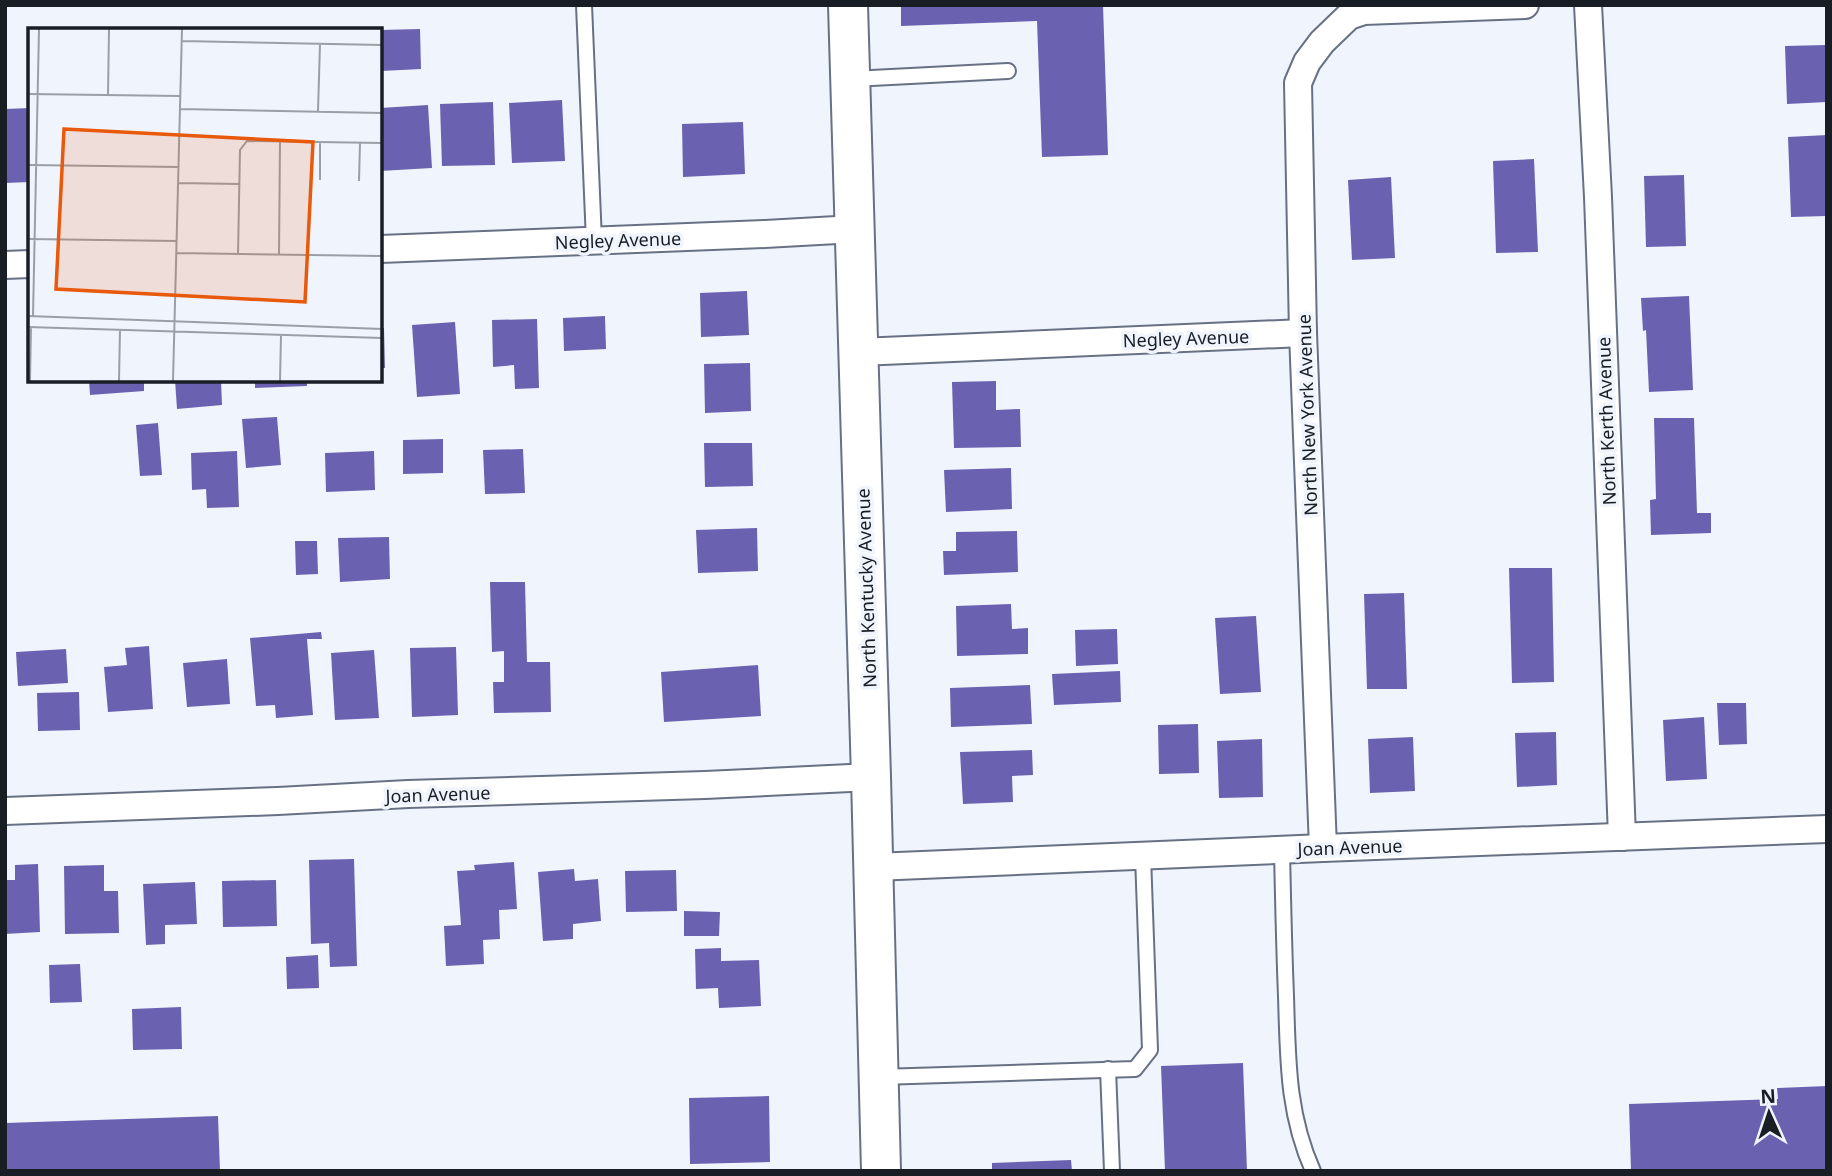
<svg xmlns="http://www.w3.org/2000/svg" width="1832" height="1176" font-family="'Noto Sans',sans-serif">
<rect width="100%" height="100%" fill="#f0f5fd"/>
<!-- building -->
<g fill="#6b61b1">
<path d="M 901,5 L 1103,5 L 1108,155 L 1042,157 L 1037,21 L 901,26 Z"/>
<path d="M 420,29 L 421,69 L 381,71 L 380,30 Z"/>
<path d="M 1826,45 L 1827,102 L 1787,104 L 1785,46 Z"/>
<path d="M 562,100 L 565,161 L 512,163 L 509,103 Z"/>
<path d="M 493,102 L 495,165 L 442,166 L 440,104 Z"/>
<path d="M 428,105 L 432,168 L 380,171 L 380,108 Z"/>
<path d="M 30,108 L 30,182 L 5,183 L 5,109 Z"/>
<path d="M 743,122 L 745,174 L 683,177 L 682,124 Z"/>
<path d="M 1827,135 L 1827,216 L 1791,217 L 1788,137 Z"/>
<path d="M 1534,159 L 1538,252 L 1496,253 L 1493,161 Z"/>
<path d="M 1684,175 L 1686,246 L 1646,247 L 1644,176 Z"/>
<path d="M 1391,177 L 1395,258 L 1352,260 L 1348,180 Z"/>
<path d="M 747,291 L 749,335 L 701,337 L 700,293 Z"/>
<path d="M 1689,296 L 1693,390 L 1649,392 L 1646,330 L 1643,331 L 1641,298 Z"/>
<path d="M 605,316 L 606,349 L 564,351 L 563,318 Z"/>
<path d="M 537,319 L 539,388 L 515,389 L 514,365 L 493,367 L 492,320 Z"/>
<path d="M 455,322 L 460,394 L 417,397 L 412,325 Z"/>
<path d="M 380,328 L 384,328 L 385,368 L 380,368 Z"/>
<path d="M 750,363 L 751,411 L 705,413 L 704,364 Z"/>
<path d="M 89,380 L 144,380 L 144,391 L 90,395 Z"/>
<path d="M 175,380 L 221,380 L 222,405 L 177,409 Z"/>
<path d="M 255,380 L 307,380 L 307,386 L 255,388 Z"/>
<path d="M 996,381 L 996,410 L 1020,409 L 1021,447 L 954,448 L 952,382 Z"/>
<path d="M 277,417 L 281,465 L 246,468 L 242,419 Z"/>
<path d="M 1654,418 L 1694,418 L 1697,513 L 1711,513 L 1711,533 L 1651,535 L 1650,500 L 1656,499 Z"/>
<path d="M 158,423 L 162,475 L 140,476 L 136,425 Z"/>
<path d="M 443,439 L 443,473 L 403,474 L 403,440 Z"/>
<path d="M 704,443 L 752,443 L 753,486 L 705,487 Z"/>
<path d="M 523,449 L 525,493 L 485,494 L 483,450 Z"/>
<path d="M 237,451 L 239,507 L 207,508 L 206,489 L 192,490 L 191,453 Z"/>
<path d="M 374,451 L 375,490 L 326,492 L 325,453 Z"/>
<path d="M 1011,468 L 1012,509 L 946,512 L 944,470 Z"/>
<path d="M 757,528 L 758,571 L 698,573 L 696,530 Z"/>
<path d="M 1017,531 L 1018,572 L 944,575 L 943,551 L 956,551 L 956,532 Z"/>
<path d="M 389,537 L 390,579 L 340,582 L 338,538 Z"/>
<path d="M 295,541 L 317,541 L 318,574 L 296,575 Z"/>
<path d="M 1509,568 L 1552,568 L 1554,682 L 1512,683 Z"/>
<path d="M 490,582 L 525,582 L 527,662 L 550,662 L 551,712 L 494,713 L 493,682 L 504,682 L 504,651 L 492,652 Z"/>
<path d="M 1404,593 L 1407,689 L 1367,689 L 1364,594 Z"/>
<path d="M 1011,604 L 1012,629 L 1028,628 L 1028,654 L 957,656 L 956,606 Z"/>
<path d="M 1256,616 L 1261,692 L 1220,694 L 1215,618 Z"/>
<path d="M 1117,629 L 1118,664 L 1076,666 L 1075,630 Z"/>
<path d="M 321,632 L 322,639 L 307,639 L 313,715 L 276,718 L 275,705 L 256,706 L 250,638 Z"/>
<path d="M 149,646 L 153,709 L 108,712 L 104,667 L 127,665 L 125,648 Z"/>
<path d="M 456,647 L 458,715 L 412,717 L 410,648 Z"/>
<path d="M 66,649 L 68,683 L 18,686 L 16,652 Z"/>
<path d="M 374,650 L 379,718 L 335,720 L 331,653 Z"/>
<path d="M 227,659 L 230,704 L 187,707 L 183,663 Z"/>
<path d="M 758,665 L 761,716 L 664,722 L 661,672 Z"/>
<path d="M 1120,671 L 1121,702 L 1054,705 L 1052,674 Z"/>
<path d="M 1030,685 L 1032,724 L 951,727 L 950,688 Z"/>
<path d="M 79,692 L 80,730 L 38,731 L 37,693 Z"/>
<path d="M 1717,703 L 1746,703 L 1747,744 L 1719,745 Z"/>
<path d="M 1704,717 L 1707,779 L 1666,781 L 1663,720 Z"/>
<path d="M 1198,724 L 1199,773 L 1159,774 L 1158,725 Z"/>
<path d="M 1556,732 L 1557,785 L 1517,787 L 1515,733 Z"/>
<path d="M 1413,737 L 1415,791 L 1370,793 L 1368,739 Z"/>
<path d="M 1262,739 L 1263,797 L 1219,798 L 1217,741 Z"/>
<path d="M 1032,750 L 1033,775 L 1012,776 L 1013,802 L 963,804 L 960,752 Z"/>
<path d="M 354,859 L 357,966 L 330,967 L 329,943 L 311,944 L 309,860 Z"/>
<path d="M 514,862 L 517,909 L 499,910 L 500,939 L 483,940 L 484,964 L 446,966 L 444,926 L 461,925 L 457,871 L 475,870 L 474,865 Z"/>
<path d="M 38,864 L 40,932 L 5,934 L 5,880 L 15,880 L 15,865 Z"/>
<path d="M 104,865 L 104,891 L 118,891 L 119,933 L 65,934 L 64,866 Z"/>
<path d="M 574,869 L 575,881 L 598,879 L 601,921 L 573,924 L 573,939 L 543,941 L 538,872 Z"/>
<path d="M 676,870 L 677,911 L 626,912 L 625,871 Z"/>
<path d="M 276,880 L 277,926 L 223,927 L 222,881 Z"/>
<path d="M 195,882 L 197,924 L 165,925 L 165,944 L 146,945 L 143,884 Z"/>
<path d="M 684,911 L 720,912 L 719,936 L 684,936 Z"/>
<path d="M 721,948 L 721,961 L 759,960 L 761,1006 L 719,1008 L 718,988 L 696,989 L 695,949 Z"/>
<path d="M 318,955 L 319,988 L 287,989 L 286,957 Z"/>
<path d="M 80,964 L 82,1002 L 50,1003 L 49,965 Z"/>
<path d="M 181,1007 L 182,1049 L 133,1050 L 132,1009 Z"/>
<path d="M 1243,1063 L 1247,1171 L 1165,1171 L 1161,1066 Z"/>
<path d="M 1827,1086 L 1827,1171 L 1631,1171 L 1629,1104 L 1778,1099 L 1777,1088 Z"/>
<path d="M 769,1096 L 770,1162 L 690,1164 L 689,1098 Z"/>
<path d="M 218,1116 L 220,1171 L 5,1171 L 5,1123 Z"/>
<path d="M 1071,1160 L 1072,1171 L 992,1171 L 992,1163 Z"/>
</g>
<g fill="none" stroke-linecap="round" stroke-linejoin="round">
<!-- lane casing -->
<g stroke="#677183" stroke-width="18">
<g id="lane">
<path d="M 584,5 L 594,241"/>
<path d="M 852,79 L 1008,71"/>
<path d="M 1282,850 C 1283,899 1284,947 1286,996 C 1288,1058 1287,1113 1313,1171"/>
<path d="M 1108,1069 L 1112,1171"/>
<path d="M 879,1077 L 1135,1069 L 1150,1050 L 1143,856"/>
</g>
</g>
<!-- street casing -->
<g stroke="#677183" stroke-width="30">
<g id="street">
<path d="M 1588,5 L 1598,197 L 1622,837"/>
<path d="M 380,249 L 765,234 L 855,229"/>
<path d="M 5,265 L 30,264"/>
<path d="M 859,352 L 1303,333"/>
<path d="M 5,811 L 278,801 L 408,794 L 705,785 L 871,777"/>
<path d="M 1323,848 L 1303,333 L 1298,83 L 1307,62 L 1322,42 L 1349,16 L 1364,11 L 1525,5"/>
<path d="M 874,867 L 1323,848 L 1827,829"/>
</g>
</g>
<!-- secondary casing -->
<g stroke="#677183" stroke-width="42">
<path id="secondary" d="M 848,5 L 871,777 L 881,1171"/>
</g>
<!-- lane -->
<use href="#lane" stroke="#fff" stroke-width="14"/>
<!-- street -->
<use href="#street" stroke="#fff" stroke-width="26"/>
<!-- secondary -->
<use href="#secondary" stroke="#fff" stroke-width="38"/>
</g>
<g text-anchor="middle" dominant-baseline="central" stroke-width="7" stroke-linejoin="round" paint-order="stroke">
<!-- street labels -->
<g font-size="18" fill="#191d24" stroke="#f0f5fd">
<text transform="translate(618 240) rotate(-2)">Negley Avenue</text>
<text transform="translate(1186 338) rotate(-2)">Negley Avenue</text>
<text transform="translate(1307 415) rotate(-92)">North New York Avenue</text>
<text transform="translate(1606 421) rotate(-92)">North Kerth Avenue</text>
<text transform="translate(866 588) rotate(-92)">North Kentucky Avenue</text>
<text transform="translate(438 794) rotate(-2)">Joan Avenue</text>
<text transform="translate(1350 847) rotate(-2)">Joan Avenue</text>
</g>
</g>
<!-- overview -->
<g transform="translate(28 28)">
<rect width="354" height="354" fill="#f0f5fd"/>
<path fill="none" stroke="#9a9fa6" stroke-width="2" d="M 154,13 L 354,17M 0,66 L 152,68M 80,67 L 81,1M 152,81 L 354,85M 290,83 L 292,16M 0,137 L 151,139M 292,152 L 292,114M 331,153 L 332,115M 150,155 L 211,156M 0,211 L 149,213M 149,225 L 354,228M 210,226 L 212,122 L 219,113 L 354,115M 251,227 L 252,113M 0,288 L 354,301M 5,288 L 11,1M 0,299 L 354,310M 2,353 L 3,299M 91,353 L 92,301M 145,353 L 154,1M 252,353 L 253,307"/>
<path fill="#e8590c" fill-opacity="0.15" stroke="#e8590c" stroke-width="3.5" d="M 36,101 L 285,114 L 277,274 L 28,261 Z"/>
<rect width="354" height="354" fill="none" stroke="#191d24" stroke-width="3.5"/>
</g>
<!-- border -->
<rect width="1832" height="1176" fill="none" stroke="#191d24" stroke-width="14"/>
<!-- north arrow -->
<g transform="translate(1769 1113) rotate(357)" stroke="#f0f5fd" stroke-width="5" paint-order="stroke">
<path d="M0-5L12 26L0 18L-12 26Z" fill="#191d24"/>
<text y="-10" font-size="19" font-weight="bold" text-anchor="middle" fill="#191d24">N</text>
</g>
</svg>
